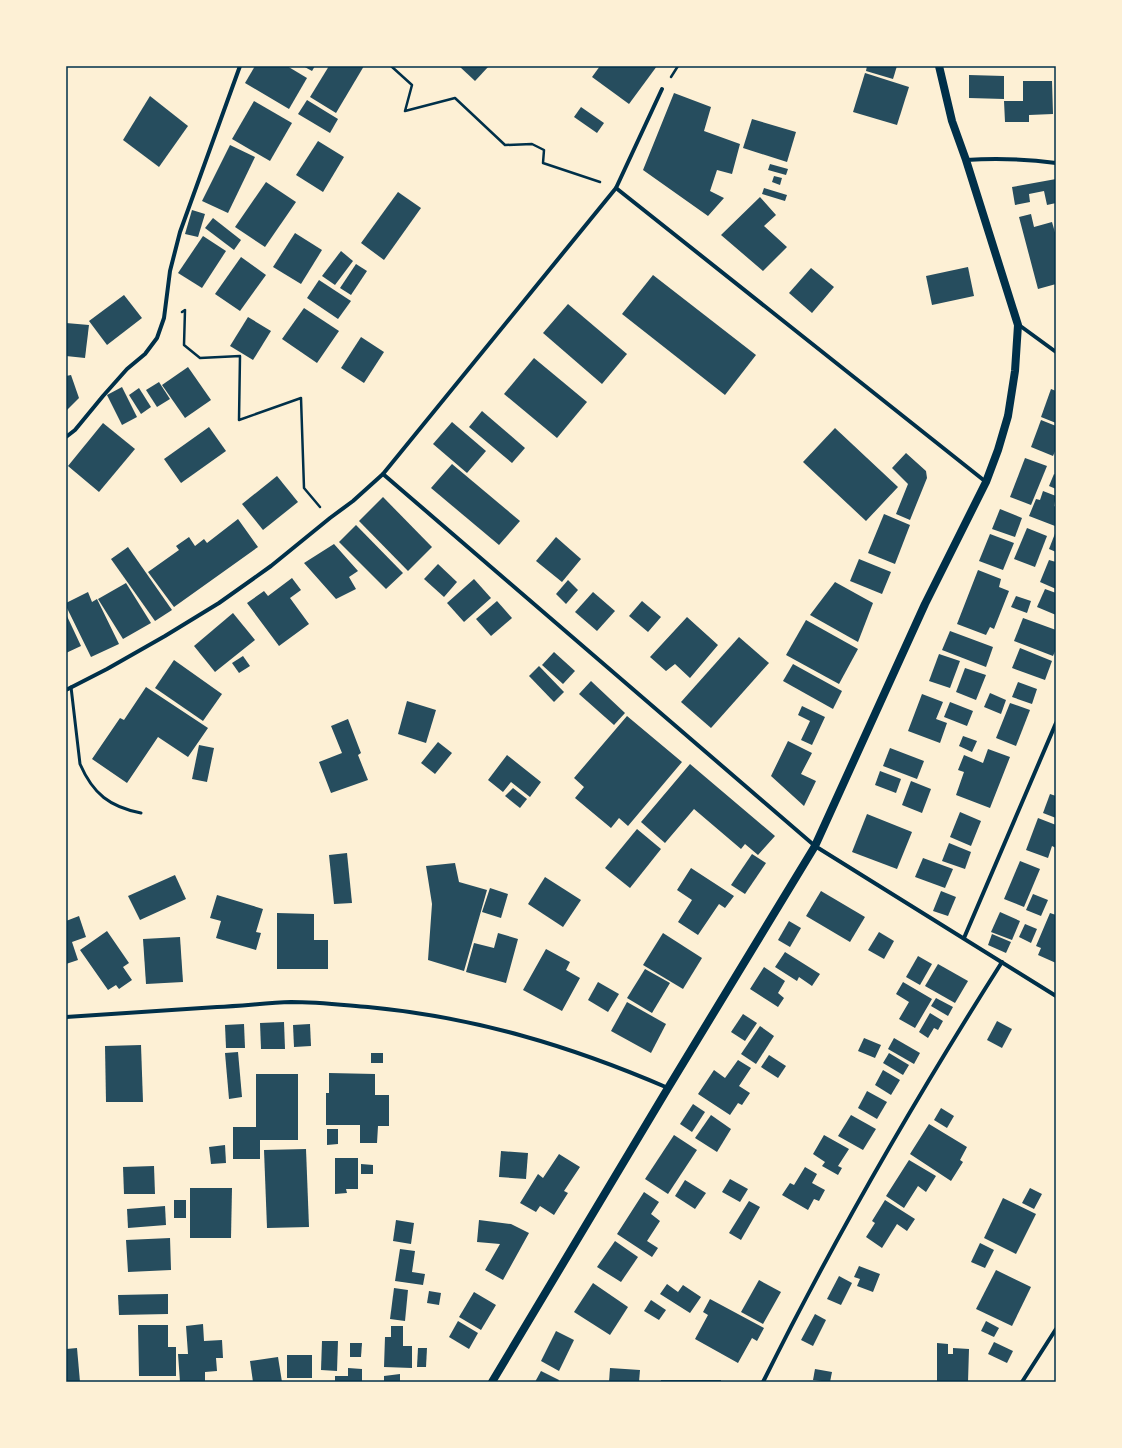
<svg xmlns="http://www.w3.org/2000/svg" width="1122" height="1448" font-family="Roboto,sans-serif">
<rect width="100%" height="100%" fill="#fdf0d5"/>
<!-- building -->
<g fill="#264d5e">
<path d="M 255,66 L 287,66 L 307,78 L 289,109 L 245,83 Z"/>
<path d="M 303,66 L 315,66 L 312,71 Z"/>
<path d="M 329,66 L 364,66 L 336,113 L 310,97 Z"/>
<path d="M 459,66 L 489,66 L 475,81 Z"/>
<path d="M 600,66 L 657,66 L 629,104 L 592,77 Z"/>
<path d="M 867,66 L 897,66 L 893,79 L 866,71 Z"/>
<path d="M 865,73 L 909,87 L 897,125 L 853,112 Z"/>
<path d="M 969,75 L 1004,76 L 1004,99 L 969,98 Z"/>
<path d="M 1023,81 L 1052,81 L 1053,114 L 1029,115 L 1029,122 L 1005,122 L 1004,101 L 1023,101 Z"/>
<path d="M 674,93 L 711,107 L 704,131 L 740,144 L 732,174 L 717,170 L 710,191 L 724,198 L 708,216 L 643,170 Z"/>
<path d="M 150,96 L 188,126 L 159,167 L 123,140 Z"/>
<path d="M 307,100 L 338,119 L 330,133 L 298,114 Z"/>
<path d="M 254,101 L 292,123 L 270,161 L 232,139 Z"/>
<path d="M 581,107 L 604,123 L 597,133 L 574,117 Z"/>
<path d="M 752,119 L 796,132 L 787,162 L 743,148 Z"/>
<path d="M 318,141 L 344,157 L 323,192 L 296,175 Z"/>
<path d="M 230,145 L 255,157 L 228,213 L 202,201 Z"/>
<path d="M 770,164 L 788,169 L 786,175 L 768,170 Z"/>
<path d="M 774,176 L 782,178 L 780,185 L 772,182 Z"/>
<path d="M 1056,179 L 1056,203 L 1047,205 L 1044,191 L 1029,194 L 1030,202 L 1015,205 L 1012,187 Z"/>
<path d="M 266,182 L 296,202 L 265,247 L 235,227 Z"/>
<path d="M 764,188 L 787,195 L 785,201 L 762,194 Z"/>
<path d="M 398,192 L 421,208 L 384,260 L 361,243 Z"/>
<path d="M 760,197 L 776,215 L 764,226 L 787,247 L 763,271 L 721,235 Z"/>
<path d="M 192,210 L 205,214 L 198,237 L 185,234 Z"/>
<path d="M 1031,214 L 1034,227 L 1052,222 L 1056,236 L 1056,284 L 1038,289 L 1019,217 Z"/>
<path d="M 213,218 L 241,240 L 234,250 L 205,228 Z"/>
<path d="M 295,233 L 322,250 L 301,284 L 273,267 Z"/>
<path d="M 203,236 L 226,251 L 202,288 L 178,273 Z"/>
<path d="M 341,251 L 353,261 L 335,285 L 322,276 Z"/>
<path d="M 241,257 L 266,275 L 240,311 L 215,294 Z"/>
<path d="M 356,264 L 367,271 L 351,295 L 340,288 Z"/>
<path d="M 968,267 L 974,296 L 932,305 L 926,276 Z"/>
<path d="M 811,268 L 834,287 L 812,313 L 789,293 Z"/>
<path d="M 653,275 L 756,355 L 725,395 L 622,314 Z"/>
<path d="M 319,280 L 351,301 L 338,319 L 307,298 Z"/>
<path d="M 124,295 L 142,318 L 107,345 L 89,321 Z"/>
<path d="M 568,304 L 627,354 L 602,384 L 543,333 Z"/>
<path d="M 304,308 L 339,331 L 317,363 L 282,339 Z"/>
<path d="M 248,317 L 271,331 L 253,360 L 230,346 Z"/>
<path d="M 66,323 L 89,325 L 85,358 L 66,356 Z"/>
<path d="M 361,337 L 384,352 L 364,383 L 341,368 Z"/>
<path d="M 534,358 L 587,402 L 557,438 L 504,394 Z"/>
<path d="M 188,367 L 211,400 L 185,418 L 162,385 Z"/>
<path d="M 71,375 L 79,398 L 66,411 L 66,376 Z"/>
<path d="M 159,382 L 170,399 L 157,407 L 146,390 Z"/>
<path d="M 122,387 L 137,417 L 122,425 L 107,395 Z"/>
<path d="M 139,388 L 151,407 L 141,414 L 129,395 Z"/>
<path d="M 1051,389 L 1056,391 L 1056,423 L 1041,417 Z"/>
<path d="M 482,411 L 525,448 L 512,463 L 469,427 Z"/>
<path d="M 1041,420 L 1056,426 L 1056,449 L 1053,456 L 1031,447 Z"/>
<path d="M 452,422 L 486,451 L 467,473 L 433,444 Z"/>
<path d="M 103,423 L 135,449 L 99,492 L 68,466 Z"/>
<path d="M 209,427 L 226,451 L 181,483 L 164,459 Z"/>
<path d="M 835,428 L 898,487 L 866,521 L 803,462 Z"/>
<path d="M 906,453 L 926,471 L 927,478 L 910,520 L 896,514 L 908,484 L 892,468 Z"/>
<path d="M 1025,458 L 1047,466 L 1031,505 L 1010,497 Z"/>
<path d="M 452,464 L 520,521 L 499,545 L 431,488 Z"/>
<path d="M 1054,474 L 1056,475 L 1056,489 L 1049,486 Z"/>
<path d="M 277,476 L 298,502 L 263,530 L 242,504 Z"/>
<path d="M 1043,491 L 1056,496 L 1054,506 L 1056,507 L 1055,526 L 1029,516 L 1036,499 L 1040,500 Z"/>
<path d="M 383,497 L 432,547 L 408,571 L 359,521 Z"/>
<path d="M 1000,509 L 1022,518 L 1015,537 L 992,529 Z"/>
<path d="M 884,514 L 910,525 L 895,564 L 868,553 Z"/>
<path d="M 238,519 L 258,547 L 174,607 L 148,572 L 179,550 L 176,546 L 189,537 L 195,546 L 204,539 L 207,543 Z"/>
<path d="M 356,525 L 403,573 L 386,589 L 339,542 Z"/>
<path d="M 1027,528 L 1047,536 L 1035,567 L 1014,559 Z"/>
<path d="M 1056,531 L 1056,552 L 1049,549 Z"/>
<path d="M 990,534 L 1014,543 L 1003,570 L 979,561 Z"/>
<path d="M 556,537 L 581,559 L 562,582 L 536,561 Z"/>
<path d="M 334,544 L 358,571 L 349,577 L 356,589 L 336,599 L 304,563 Z"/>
<path d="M 128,547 L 172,610 L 155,621 L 111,559 Z"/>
<path d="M 859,559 L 891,572 L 882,594 L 850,581 Z"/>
<path d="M 1049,560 L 1056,562 L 1056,589 L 1040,582 Z"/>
<path d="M 438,564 L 457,582 L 444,597 L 424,579 Z"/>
<path d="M 978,570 L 1001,579 L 999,587 L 1009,591 L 994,629 L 990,627 L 986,635 L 957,624 Z"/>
<path d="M 292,578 L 301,590 L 290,598 L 309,624 L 279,646 L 247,603 L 264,591 L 268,596 Z"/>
<path d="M 474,579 L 491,598 L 464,622 L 447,603 Z"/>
<path d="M 568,580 L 578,590 L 566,604 L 556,594 Z"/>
<path d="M 835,582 L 873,603 L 858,642 L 810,615 Z"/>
<path d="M 126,583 L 151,623 L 123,639 L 98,599 Z"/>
<path d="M 1045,589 L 1056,593 L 1056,615 L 1037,607 Z"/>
<path d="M 88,592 L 92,602 L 97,599 L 119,644 L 91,657 L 66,606 L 66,603 Z"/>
<path d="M 593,592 L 615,611 L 597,631 L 575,612 Z"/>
<path d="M 1016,596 L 1031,601 L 1027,613 L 1011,607 Z"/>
<path d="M 497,601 L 512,618 L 491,636 L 476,619 Z"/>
<path d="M 642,601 L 661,617 L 648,632 L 629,616 Z"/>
<path d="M 233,613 L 255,640 L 215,672 L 194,646 Z"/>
<path d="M 66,614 L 81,646 L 66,653 Z"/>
<path d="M 687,617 L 718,645 L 690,678 L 675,664 L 666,671 L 650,657 Z"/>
<path d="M 1023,618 L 1056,630 L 1056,649 L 1053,656 L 1014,641 Z"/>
<path d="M 806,620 L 858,649 L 839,684 L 786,655 Z"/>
<path d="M 950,631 L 993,647 L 986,667 L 942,650 Z"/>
<path d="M 739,637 L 769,663 L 711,728 L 681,702 Z"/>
<path d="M 1020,648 L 1052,661 L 1045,680 L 1012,668 Z"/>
<path d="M 554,652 L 575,671 L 563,684 L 542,665 Z"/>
<path d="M 939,654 L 960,661 L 950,688 L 929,681 Z"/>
<path d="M 243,656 L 250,666 L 239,673 L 232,663 Z"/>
<path d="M 174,660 L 222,694 L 203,721 L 155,688 Z"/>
<path d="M 793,664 L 842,691 L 833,709 L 783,681 Z"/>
<path d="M 539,666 L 564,692 L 554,702 L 529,676 Z"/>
<path d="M 965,668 L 986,675 L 976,700 L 956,692 Z"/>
<path d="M 591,681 L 625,713 L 614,725 L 579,694 Z"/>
<path d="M 1018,682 L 1037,689 L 1032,704 L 1012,697 Z"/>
<path d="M 146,687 L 208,728 L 188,757 L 158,737 L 127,783 L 92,759 L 120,718 L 124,720 Z"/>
<path d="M 990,693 L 1006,700 L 1001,714 L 984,707 Z"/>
<path d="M 922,694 L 943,702 L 936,719 L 947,723 L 940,743 L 908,731 Z"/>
<path d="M 407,701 L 436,710 L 426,743 L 398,734 Z"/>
<path d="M 950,702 L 973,711 L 967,726 L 944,717 Z"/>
<path d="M 1010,703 L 1030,710 L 1016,746 L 996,738 Z"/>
<path d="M 802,706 L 825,717 L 812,745 L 801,740 L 810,721 L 798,715 Z"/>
<path d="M 627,716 L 682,762 L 628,826 L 619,818 L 611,828 L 575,798 L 584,787 L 574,778 Z"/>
<path d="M 348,719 L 361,753 L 358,755 L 368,780 L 331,793 L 319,762 L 342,753 L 331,726 Z"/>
<path d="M 963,736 L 977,741 L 972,752 L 959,746 Z"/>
<path d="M 788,741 L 812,753 L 801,774 L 816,781 L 804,806 L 771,776 Z"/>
<path d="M 438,742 L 452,753 L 435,774 L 421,763 Z"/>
<path d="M 199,745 L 214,748 L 207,782 L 192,779 Z"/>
<path d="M 890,748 L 924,761 L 917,779 L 883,766 Z"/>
<path d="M 988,749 L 1010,757 L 990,808 L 956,795 L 964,772 L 958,770 L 964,755 L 983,763 Z"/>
<path d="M 507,755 L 541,782 L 530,797 L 511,782 L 503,792 L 488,780 Z"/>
<path d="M 690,764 L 775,836 L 758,855 L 745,844 L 741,849 L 694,809 L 665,843 L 641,822 Z"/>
<path d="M 880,771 L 901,779 L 896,793 L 875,785 Z"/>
<path d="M 911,781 L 931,789 L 922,813 L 902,805 Z"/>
<path d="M 513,788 L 527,799 L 520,808 L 505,796 Z"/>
<path d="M 1050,794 L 1056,796 L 1056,818 L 1043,813 Z"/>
<path d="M 960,812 L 981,821 L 971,846 L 950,837 Z"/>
<path d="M 867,814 L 912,832 L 897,869 L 852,852 Z"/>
<path d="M 1038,818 L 1056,825 L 1056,848 L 1052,846 L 1048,858 L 1026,850 Z"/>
<path d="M 637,829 L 661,849 L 630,888 L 605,868 Z"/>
<path d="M 949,843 L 971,852 L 965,869 L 942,861 Z"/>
<path d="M 347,853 L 352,903 L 334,904 L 329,855 Z"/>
<path d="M 752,854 L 766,863 L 745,894 L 731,885 Z"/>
<path d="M 923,858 L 953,869 L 945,888 L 915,877 Z"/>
<path d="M 1020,861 L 1040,869 L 1024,907 L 1004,899 Z"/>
<path d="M 455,863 L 459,882 L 487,890 L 464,971 L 428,960 L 432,904 L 426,866 Z"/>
<path d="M 691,868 L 734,896 L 725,908 L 719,904 L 698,935 L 678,922 L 692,900 L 677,890 Z"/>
<path d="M 175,875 L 186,899 L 140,920 L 128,896 Z"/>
<path d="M 545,877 L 581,900 L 563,927 L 528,904 Z"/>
<path d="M 490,888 L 508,894 L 501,918 L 482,912 Z"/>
<path d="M 821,891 L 865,917 L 850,942 L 806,916 Z"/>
<path d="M 941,891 L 956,897 L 948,916 L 933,911 Z"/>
<path d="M 1033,894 L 1048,900 L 1041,916 L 1026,910 Z"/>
<path d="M 217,895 L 263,909 L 256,932 L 261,933 L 256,950 L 216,938 L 221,921 L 210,918 Z"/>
<path d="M 1000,912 L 1020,921 L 1012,940 L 991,932 Z"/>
<path d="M 277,913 L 314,914 L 314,940 L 328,940 L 328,969 L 277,969 Z"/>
<path d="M 1050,913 L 1056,915 L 1056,963 L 1038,955 L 1041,948 L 1036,946 Z"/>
<path d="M 79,916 L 86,937 L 72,942 L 78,960 L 66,964 L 66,921 Z"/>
<path d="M 789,921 L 801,928 L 790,947 L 778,940 Z"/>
<path d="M 1025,924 L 1037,929 L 1031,943 L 1019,937 Z"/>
<path d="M 107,931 L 129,963 L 123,967 L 132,980 L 119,989 L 116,985 L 108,990 L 80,950 Z"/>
<path d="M 879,932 L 894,941 L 884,959 L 868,950 Z"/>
<path d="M 498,933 L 518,939 L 506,983 L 466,972 L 474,943 L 494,948 Z"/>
<path d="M 663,933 L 702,958 L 683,989 L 643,965 Z"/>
<path d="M 992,934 L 1011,942 L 1006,953 L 988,945 Z"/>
<path d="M 180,937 L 183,982 L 146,984 L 143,939 Z"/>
<path d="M 546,949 L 570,962 L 566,970 L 580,978 L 562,1011 L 523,990 Z"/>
<path d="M 785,952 L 820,974 L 812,986 L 799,977 L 797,981 L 775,967 Z"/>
<path d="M 918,956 L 932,964 L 920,985 L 906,977 Z"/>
<path d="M 938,964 L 968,981 L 955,1003 L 925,986 Z"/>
<path d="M 764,967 L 785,981 L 778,993 L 784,998 L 778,1007 L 750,989 Z"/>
<path d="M 645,969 L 670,983 L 652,1013 L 627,998 Z"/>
<path d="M 598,982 L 619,994 L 608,1012 L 588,1000 Z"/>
<path d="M 903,982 L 932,999 L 915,1028 L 899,1019 L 909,1002 L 896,994 Z"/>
<path d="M 936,998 L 953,1007 L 948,1016 L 931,1006 Z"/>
<path d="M 627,1002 L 666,1024 L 651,1053 L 611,1031 Z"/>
<path d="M 930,1013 L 943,1021 L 938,1030 L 934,1028 L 928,1038 L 919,1032 Z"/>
<path d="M 743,1014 L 757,1023 L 745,1041 L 731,1032 Z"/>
<path d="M 997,1021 L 1012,1029 L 1002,1048 L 987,1040 Z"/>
<path d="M 284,1022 L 285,1049 L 261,1049 L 260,1023 Z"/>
<path d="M 244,1024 L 245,1048 L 226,1048 L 225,1025 Z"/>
<path d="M 310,1024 L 311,1046 L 294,1047 L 293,1025 Z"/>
<path d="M 760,1026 L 774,1036 L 756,1064 L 741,1054 Z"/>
<path d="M 864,1038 L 881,1045 L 875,1058 L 858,1051 Z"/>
<path d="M 894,1038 L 920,1053 L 914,1064 L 888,1049 Z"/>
<path d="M 141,1045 L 143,1102 L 106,1102 L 105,1046 Z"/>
<path d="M 238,1052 L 242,1097 L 229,1099 L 225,1053 Z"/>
<rect x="371" y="1053" width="12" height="10"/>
<path d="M 889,1053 L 909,1065 L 903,1075 L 883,1063 Z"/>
<path d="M 769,1055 L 786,1066 L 778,1078 L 761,1067 Z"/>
<path d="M 738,1060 L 751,1068 L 739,1086 L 750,1093 L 742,1105 L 738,1103 L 730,1115 L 698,1094 L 714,1070 L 725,1078 Z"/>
<path d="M 883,1070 L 900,1080 L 891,1095 L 875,1085 Z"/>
<path d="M 329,1073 L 375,1074 L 375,1095 L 389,1095 L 389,1126 L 378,1126 L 377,1143 L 360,1143 L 360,1125 L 326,1125 L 326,1093 L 329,1093 Z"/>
<path d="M 256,1074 L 298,1074 L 298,1140 L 260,1140 L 260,1159 L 233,1159 L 233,1127 L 256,1127 Z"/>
<path d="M 867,1091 L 887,1102 L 877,1119 L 858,1108 Z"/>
<path d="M 693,1104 L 705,1112 L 692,1132 L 680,1124 Z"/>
<path d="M 941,1108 L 954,1116 L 947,1128 L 934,1120 Z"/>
<path d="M 711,1115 L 731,1129 L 717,1152 L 695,1138 Z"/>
<path d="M 851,1115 L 876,1129 L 863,1150 L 838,1136 Z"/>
<path d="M 929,1124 L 967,1147 L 960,1160 L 963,1162 L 951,1181 L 910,1154 Z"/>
<path d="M 327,1129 L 338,1129 L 338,1144 L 327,1145 Z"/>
<path d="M 674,1135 L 697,1150 L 668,1194 L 645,1179 Z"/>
<path d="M 824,1135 L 849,1149 L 838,1166 L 842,1168 L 838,1175 L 822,1166 L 825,1162 L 813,1154 Z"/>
<path d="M 225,1145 L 226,1163 L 211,1164 L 209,1147 Z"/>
<path d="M 306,1149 L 309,1227 L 267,1228 L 264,1150 Z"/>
<path d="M 501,1151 L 528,1153 L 526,1179 L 499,1177 Z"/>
<path d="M 559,1154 L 580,1167 L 564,1191 L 568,1193 L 554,1215 L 540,1206 L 536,1212 L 520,1203 L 538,1174 L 543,1178 Z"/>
<path d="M 335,1158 L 358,1158 L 358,1189 L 346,1189 L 347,1193 L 335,1194 Z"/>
<path d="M 909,1160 L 936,1176 L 926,1192 L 918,1186 L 904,1208 L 886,1196 Z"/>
<path d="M 361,1164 L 373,1165 L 373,1174 L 361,1174 Z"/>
<path d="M 154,1166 L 155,1194 L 124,1194 L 123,1167 Z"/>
<path d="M 805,1167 L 817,1174 L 812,1183 L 825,1190 L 819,1201 L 814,1199 L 808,1210 L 782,1195 L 790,1183 L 794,1185 Z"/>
<path d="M 730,1179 L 748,1189 L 740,1202 L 722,1192 Z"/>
<path d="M 685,1180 L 706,1193 L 695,1209 L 675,1196 Z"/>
<path d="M 190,1188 L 232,1188 L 231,1238 L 190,1238 Z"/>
<path d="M 1030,1188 L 1042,1194 L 1034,1209 L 1022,1203 Z"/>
<path d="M 644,1192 L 659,1202 L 651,1214 L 660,1221 L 647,1241 L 658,1248 L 652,1257 L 617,1234 Z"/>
<path d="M 1003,1198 L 1036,1214 L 1016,1254 L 984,1238 Z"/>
<rect x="174" y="1200" width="12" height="18"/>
<path d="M 885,1200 L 915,1219 L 907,1231 L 897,1224 L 882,1248 L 866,1237 L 875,1223 L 872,1221 Z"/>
<path d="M 749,1201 L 760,1207 L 741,1240 L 729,1233 Z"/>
<path d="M 165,1206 L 166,1225 L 128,1228 L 127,1209 Z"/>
<path d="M 396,1220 L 414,1223 L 411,1244 L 393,1241 Z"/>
<path d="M 479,1220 L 511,1224 L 529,1233 L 503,1280 L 485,1270 L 500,1244 L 477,1242 Z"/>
<path d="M 170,1238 L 171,1270 L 128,1272 L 126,1240 Z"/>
<path d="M 615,1241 L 638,1257 L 621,1282 L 597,1267 Z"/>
<path d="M 980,1243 L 994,1250 L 985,1268 L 971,1262 Z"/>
<path d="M 400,1249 L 415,1251 L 412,1272 L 425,1274 L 423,1285 L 395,1281 Z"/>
<path d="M 859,1266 L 880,1274 L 873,1292 L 857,1286 L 860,1279 L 854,1277 Z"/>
<path d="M 996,1270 L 1031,1287 L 1012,1326 L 976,1309 Z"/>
<path d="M 839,1276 L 852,1283 L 841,1305 L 827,1299 Z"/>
<path d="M 759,1280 L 781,1292 L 763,1324 L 741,1312 Z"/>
<path d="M 593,1283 L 628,1307 L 610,1335 L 574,1312 Z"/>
<path d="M 667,1284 L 678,1292 L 683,1285 L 701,1297 L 690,1313 L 660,1294 Z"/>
<path d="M 394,1288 L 408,1290 L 405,1321 L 390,1319 Z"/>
<path d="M 429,1291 L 441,1293 L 439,1305 L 427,1303 Z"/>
<path d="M 474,1292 L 496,1305 L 481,1330 L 459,1317 Z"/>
<path d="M 168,1294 L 168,1314 L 119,1315 L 118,1295 Z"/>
<path d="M 710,1299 L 764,1328 L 757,1341 L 752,1338 L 738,1363 L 695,1339 L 708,1315 L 703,1312 Z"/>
<path d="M 651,1300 L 666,1310 L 659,1320 L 644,1311 Z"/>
<path d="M 815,1314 L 826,1320 L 813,1346 L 801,1340 Z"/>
<path d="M 458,1321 L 478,1333 L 469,1349 L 449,1337 Z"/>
<path d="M 986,1321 L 999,1328 L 994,1337 L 981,1331 Z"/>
<path d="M 203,1324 L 204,1341 L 222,1340 L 223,1358 L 216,1358 L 217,1371 L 205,1372 L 205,1382 L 180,1382 L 178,1354 L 188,1354 L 186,1326 Z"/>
<path d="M 138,1325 L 168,1325 L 168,1347 L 176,1347 L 176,1376 L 139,1376 Z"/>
<path d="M 391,1326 L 403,1326 L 403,1346 L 412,1346 L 412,1368 L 384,1367 L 385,1337 L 391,1337 Z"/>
<path d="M 556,1331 L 574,1340 L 559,1371 L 541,1361 Z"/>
<path d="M 322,1341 L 338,1341 L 337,1371 L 321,1370 Z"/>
<path d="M 994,1342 L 1013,1351 L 1007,1363 L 988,1354 Z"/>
<path d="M 350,1343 L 362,1343 L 361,1357 L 350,1357 Z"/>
<path d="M 937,1343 L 948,1344 L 948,1354 L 953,1354 L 953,1348 L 969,1349 L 968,1382 L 937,1382 Z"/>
<path d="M 77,1348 L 80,1382 L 66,1382 L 66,1349 Z"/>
<path d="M 418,1348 L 427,1348 L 426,1367 L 417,1367 Z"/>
<rect x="287" y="1355" width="25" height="23"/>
<path d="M 278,1357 L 282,1382 L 253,1382 L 250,1361 Z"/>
<path d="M 348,1368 L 362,1369 L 362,1382 L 335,1382 L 335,1376 L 348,1376 Z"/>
<path d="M 610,1368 L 640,1370 L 639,1382 L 609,1382 Z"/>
<path d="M 815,1369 L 832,1372 L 830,1382 L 813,1380 Z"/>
<path d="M 541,1371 L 559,1380 L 558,1382 L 535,1382 Z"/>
<path d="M 400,1374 L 400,1382 L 384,1382 L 384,1376 Z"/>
<rect x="661" y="1380" width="60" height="2"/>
</g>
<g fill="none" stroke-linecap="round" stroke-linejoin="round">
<!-- path -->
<g stroke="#003049" stroke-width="2.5">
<path d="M 391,66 L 412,85 L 405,111 L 455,98 L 505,145 L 532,144 L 544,150 L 543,163 L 600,182"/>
<path d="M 671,77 L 678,66"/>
<path d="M 182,312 L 185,310 L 184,345 L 200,358 L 240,356 L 239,420 L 301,398 L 304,488 L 320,507"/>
</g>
<!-- service -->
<path stroke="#003049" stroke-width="3" d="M 71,687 L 80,764 C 93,794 110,807 141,813"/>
<!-- minor -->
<g stroke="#003049" stroke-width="4">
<path d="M 966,160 C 997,158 1026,159 1056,163"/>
<path d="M 616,188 L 986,482"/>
<path d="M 1019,325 L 1056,352"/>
<path d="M 66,437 L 75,430 L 103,396 L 127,369 L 145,354 L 157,338 L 164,318 L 170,271 L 180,232 L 240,66"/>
<path d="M 383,474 L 815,846 L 1056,996"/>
<path d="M 66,690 L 107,669 L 165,636 L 219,603 L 271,566 L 330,518 L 353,501 L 383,474 L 616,188 L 662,89"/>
<path d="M 964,938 L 1056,723"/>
<path d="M 66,1017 C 116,1014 167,1010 217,1007 C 242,1006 266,1003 291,1002 C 317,1002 343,1005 368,1007 C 474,1017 571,1046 668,1088"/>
<path d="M 763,1382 C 835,1237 915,1099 1002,962"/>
<path d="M 1022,1382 L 1056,1329"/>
</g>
<!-- secondary -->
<path stroke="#003049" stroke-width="8" d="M 492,1382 L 668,1088 L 815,846 L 925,604 L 986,482 L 998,450 L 1008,416 L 1015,371 L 1018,325 L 966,160 L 952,121 L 939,66"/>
</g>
<!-- border -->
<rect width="1122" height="1448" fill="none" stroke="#fdf0d5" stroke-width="134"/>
<rect x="67" y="67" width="988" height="1314" fill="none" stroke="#003049" stroke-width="1.5"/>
</svg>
